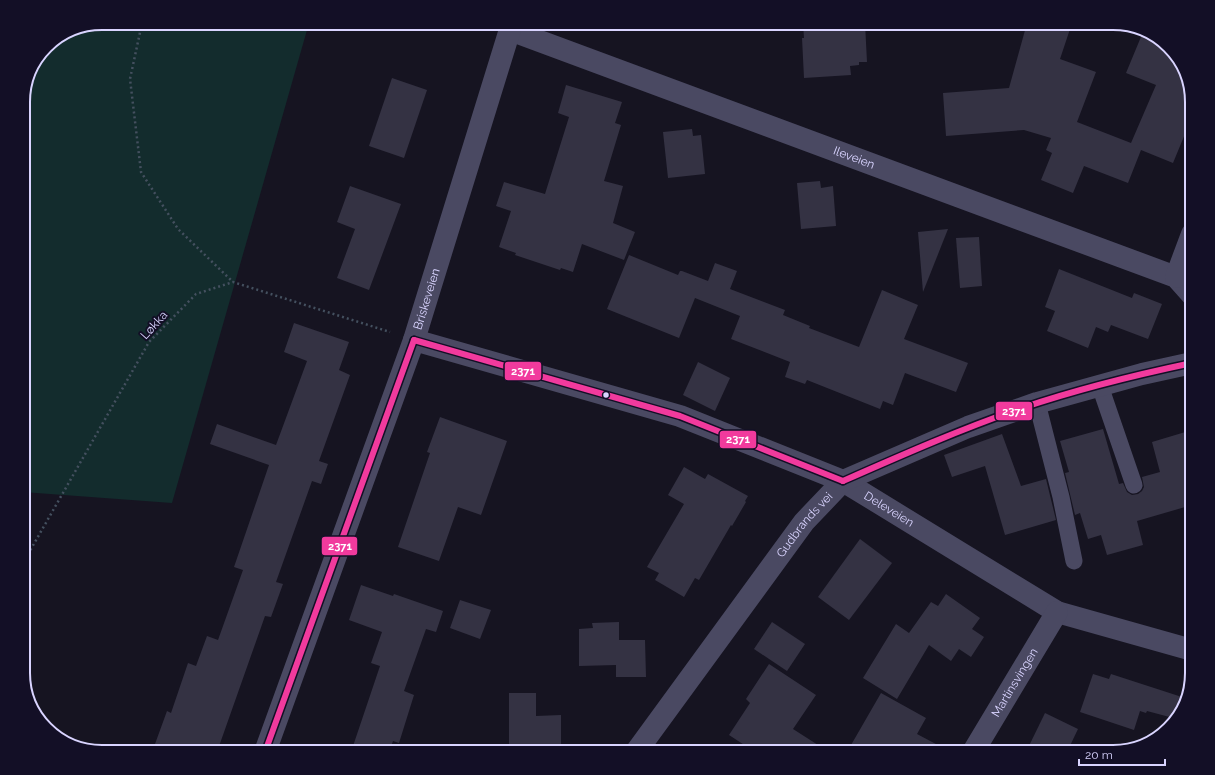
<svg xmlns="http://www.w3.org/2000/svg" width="1215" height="775" font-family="Raleway,sans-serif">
<rect width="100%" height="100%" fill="#161421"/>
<!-- green -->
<path fill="#132c2d" d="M 101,23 L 309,23 L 172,503 L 23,492 L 23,97 L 29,71 L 46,46 L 72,29 Z"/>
<!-- building -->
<g fill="#343243">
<path d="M 803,23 L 865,23 L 867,62 L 859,62 L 859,65 L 850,66 L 851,75 L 804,78 L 802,38 L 804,38 Z"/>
<path d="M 1027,23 L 1072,23 L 1060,59 L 1096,72 L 1077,122 L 1131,143 L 1156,85 L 1126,73 L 1143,32 L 1157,36 L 1182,62 L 1192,101 L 1192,117 L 1173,163 L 1141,150 L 1128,183 L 1084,166 L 1073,193 L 1041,180 L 1052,153 L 1046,150 L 1051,138 L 1024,130 L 946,136 L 943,93 L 1009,88 Z"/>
<path d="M 392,78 L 427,90 L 404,158 L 369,146 Z"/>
<path d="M 566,85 L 622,102 L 615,123 L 621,125 L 604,181 L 623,186 L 613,223 L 635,232 L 624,260 L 582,244 L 573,272 L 561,268 L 560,270 L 515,255 L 516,253 L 499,247 L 511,211 L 496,206 L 504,182 L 545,194 L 569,117 L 558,113 Z"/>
<path d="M 692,129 L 693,136 L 701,135 L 705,174 L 668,178 L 663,132 Z"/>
<path d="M 820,181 L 821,188 L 833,186 L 836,226 L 801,229 L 797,183 Z"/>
<path d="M 350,186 L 401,204 L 369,290 L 337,278 L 355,229 L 337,222 Z"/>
<path d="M 948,229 L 923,292 L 918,232 Z"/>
<path d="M 979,237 L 982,286 L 960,288 L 956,238 Z"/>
<path d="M 629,255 L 678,275 L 680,271 L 682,271 L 708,281 L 715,263 L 737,271 L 730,289 L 785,310 L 783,315 L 810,326 L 809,328 L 859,347 L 882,290 L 918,305 L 904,339 L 968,363 L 956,392 L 905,373 L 893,405 L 883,401 L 880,409 L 807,380 L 805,384 L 785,377 L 790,362 L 731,339 L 740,316 L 695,298 L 679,338 L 607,309 Z"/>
<path d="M 1059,269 L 1132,298 L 1134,293 L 1162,304 L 1148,339 L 1111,325 L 1108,332 L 1096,327 L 1088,348 L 1047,331 L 1055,311 L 1045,307 Z"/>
<path d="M 294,323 L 349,342 L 339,370 L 350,375 L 319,461 L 328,464 L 321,484 L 312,481 L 276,582 L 283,584 L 271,617 L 265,616 L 217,752 L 178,752 L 155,744 L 167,711 L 171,713 L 188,663 L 196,666 L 207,636 L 218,640 L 243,570 L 234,567 L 269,465 L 210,444 L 217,424 L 276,445 L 307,361 L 284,352 Z"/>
<path d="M 698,362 L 730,378 L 715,411 L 683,395 Z"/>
<path d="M 440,417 L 507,441 L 481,515 L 458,507 L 439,561 L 398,547 L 430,453 L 427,452 Z"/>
<path d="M 1103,429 L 1119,484 L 1123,483 L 1127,492 L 1132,495 L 1138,494 L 1142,491 L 1144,487 L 1142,477 L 1160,472 L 1152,442 L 1192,430 L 1192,505 L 1137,521 L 1143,545 L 1107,555 L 1101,535 L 1088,539 L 1080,513 L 1075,515 L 1065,473 L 1069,472 L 1060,441 Z"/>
<path d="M 1002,434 L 1021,486 L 1046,479 L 1056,520 L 1005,535 L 985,466 L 952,477 L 944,455 Z"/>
<path d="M 684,467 L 705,479 L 708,474 L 748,496 L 745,501 L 746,502 L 732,526 L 731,525 L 699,580 L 695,578 L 684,597 L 655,580 L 659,573 L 647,567 L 684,504 L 668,495 Z"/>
<path d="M 860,539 L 892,563 L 849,620 L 818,597 Z"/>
<path d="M 361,585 L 393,596 L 394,594 L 443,611 L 436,632 L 426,629 L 404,691 L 414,695 L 399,743 L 393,741 L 389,752 L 351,752 L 380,666 L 371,663 L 382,632 L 349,620 Z"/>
<path d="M 946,594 L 980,618 L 972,629 L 984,637 L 971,657 L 959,649 L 951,661 L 929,645 L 897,699 L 863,678 L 896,624 L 909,633 L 931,602 L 938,606 Z"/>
<path d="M 460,600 L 491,610 L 480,639 L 450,628 Z"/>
<path d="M 619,622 L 619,640 L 645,640 L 646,677 L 616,677 L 616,665 L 579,666 L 579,629 L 593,628 L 592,623 Z"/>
<path d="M 772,622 L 805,644 L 787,671 L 754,649 Z"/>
<path d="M 769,664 L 816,695 L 793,729 L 829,752 L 755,752 L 729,735 L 750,703 L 746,699 Z"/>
<path d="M 1093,674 L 1109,679 L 1111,674 L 1185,698 L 1179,717 L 1177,719 L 1147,711 L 1146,713 L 1140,711 L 1134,730 L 1080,712 Z"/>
<path d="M 509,693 L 536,693 L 536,716 L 561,715 L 561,752 L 509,752 Z"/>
<path d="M 881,693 L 926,718 L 917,734 L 951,752 L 847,752 Z"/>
<path d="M 1045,713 L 1078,729 L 1067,752 L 1026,752 Z"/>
</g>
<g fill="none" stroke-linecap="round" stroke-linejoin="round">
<!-- path -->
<g stroke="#44505f" stroke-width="2.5" stroke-dasharray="2 3" stroke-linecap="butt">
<path d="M 142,23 L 130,79 L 141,172 L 178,229 L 233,282"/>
<path d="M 23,574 L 31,549 L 149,342 L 196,294 L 233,282 L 390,332"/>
</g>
<!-- service -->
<g stroke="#4a4962" stroke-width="17">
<path d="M 1100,386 L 1134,485"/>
<path d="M 1037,403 L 1061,497 L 1074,561"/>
</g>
<!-- minor -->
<g stroke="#4a4962" stroke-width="22">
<path id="s1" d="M 510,30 L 1176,277 L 1192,295"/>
<path d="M 1176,277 L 1192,234"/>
<path id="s2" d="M 414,340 L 680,416 L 843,481 L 1057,612 L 1192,650"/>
<path id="s3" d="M 265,752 L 414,340 L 512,23"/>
<path id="s4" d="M 636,752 L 804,522 L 843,481 L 968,427 L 1037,403 L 1142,374 L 1192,363"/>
<path id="s5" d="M 973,752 L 1057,612"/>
</g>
<!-- bus-1 casing -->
<g stroke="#130f26" stroke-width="9">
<g id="bus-1">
<path d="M 414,340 L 680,416 L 843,481"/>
<path d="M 843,481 C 902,455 961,429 1022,408 C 1078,389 1135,375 1192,363"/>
<path d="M 265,752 L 414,340"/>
</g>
</g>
<!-- bus-1 -->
<use href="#bus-1" stroke="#f13a9d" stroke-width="6"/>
</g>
<!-- markers -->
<circle fill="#d9d4ff" stroke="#130f26" stroke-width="1.5" cx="606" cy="395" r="3.5"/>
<g text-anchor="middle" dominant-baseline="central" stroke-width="4" stroke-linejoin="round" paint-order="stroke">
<!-- street labels -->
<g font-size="12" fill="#d9d4ff" stroke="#130f26">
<text stroke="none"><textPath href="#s1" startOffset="367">Ileveien</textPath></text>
<text stroke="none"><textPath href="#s3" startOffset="481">Briskeveien</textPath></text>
<text transform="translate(154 325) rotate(-48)">Løkka</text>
<text stroke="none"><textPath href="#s2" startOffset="506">Deleveien</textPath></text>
<text stroke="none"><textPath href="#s4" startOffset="283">Gudbrands vei</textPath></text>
<text stroke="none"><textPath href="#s5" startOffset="81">Martinsvingen</textPath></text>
</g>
</g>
<!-- crop -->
<path d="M0 0H1215V775H0ZM102 30H1113A72 72 0 0 1 1185 102V673A72 72 0 0 1 1113 745H102A72 72 0 0 1 30 673V102A72 72 0 0 1 102 30Z" fill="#130f26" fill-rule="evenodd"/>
<path fill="none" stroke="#d9d4ff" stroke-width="2" d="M102 30H1113A72 72 0 0 1 1185 102V673A72 72 0 0 1 1113 745H102A72 72 0 0 1 30 673V102A72 72 0 0 1 102 30Z"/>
<g stroke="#130f26" stroke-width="1.5">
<rect x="504" y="361" width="38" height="20" rx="4" fill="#f13a9d"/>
<rect x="995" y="401" width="38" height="20" rx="4" fill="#f13a9d"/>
<rect x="719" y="430" width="38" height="19" rx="4" fill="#f13a9d"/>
<rect x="321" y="536" width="37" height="20" rx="4" fill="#f13a9d"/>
</g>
<g font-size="11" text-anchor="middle" font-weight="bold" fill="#fff">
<text x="523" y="375">2371</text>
<text x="1014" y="415">2371</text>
<text x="738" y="443">2371</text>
<text x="340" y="550">2371</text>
</g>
<!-- scale -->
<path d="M1079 759v6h86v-6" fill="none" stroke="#d9d4ff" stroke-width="2"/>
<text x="1085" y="759" font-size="12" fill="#d9d4ff" stroke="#130f26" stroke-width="3" paint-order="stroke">20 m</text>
</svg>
